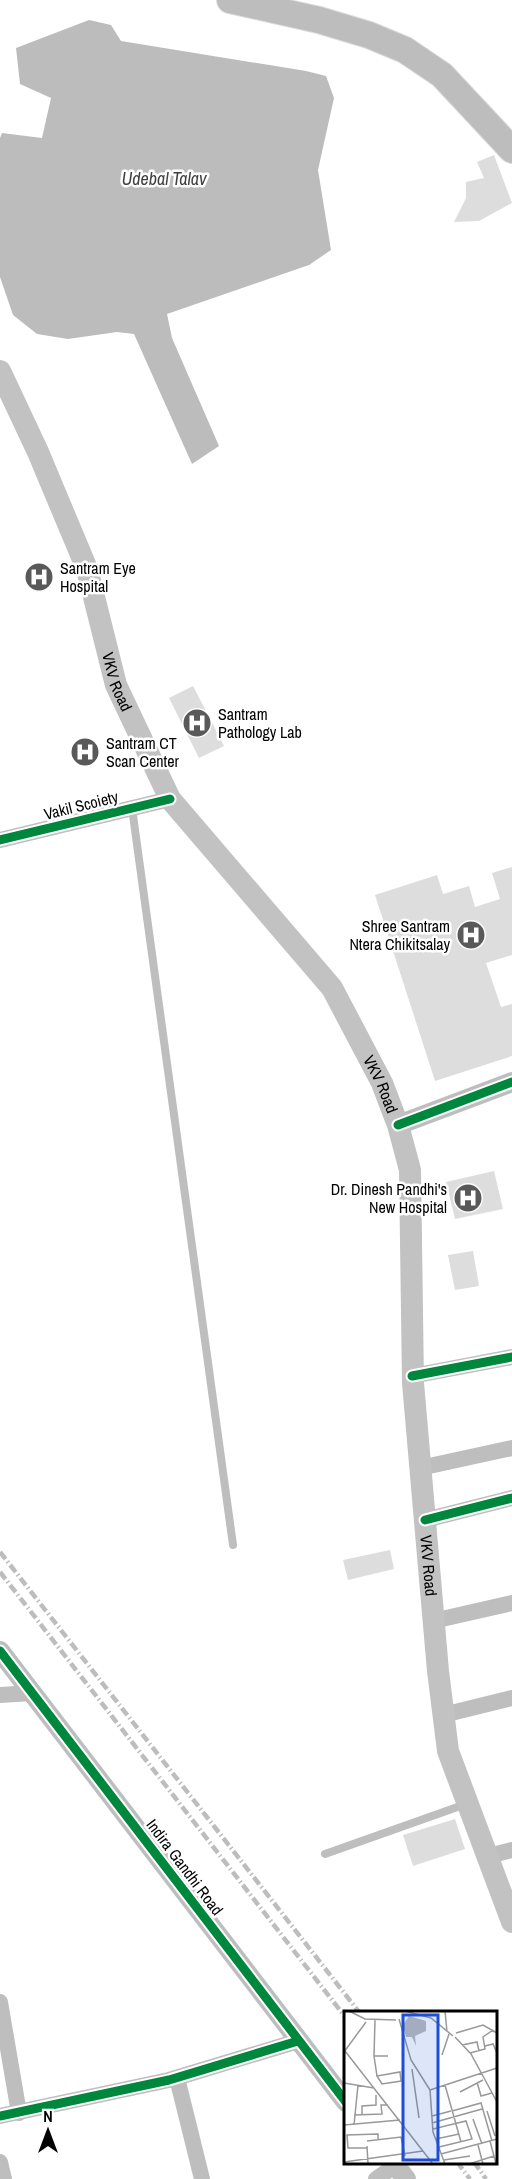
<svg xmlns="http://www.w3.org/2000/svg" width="512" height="2179" font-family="'Archivo Narrow',sans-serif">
<rect width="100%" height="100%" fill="#fff"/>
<!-- water -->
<path fill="#bcbcbc" d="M 89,20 L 111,25 L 121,41 L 306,71 L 326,76 L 334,98 L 318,170 L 331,250 L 309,265 L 167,314 L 172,338 L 219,446 L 192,464 L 134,334 L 117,332 L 68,339 L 37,334 L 13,315 L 0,277 L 0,138 L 2,133 L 42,138 L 51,98 L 20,84 L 16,48 Z"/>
<!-- building -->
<g fill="#ddd">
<path d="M 494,155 L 512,203 L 479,221 L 454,222 L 466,198 L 466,182 L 484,178 L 477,162 Z"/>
<path d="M 193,686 L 224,746 L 199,758 L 169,698 Z"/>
<path d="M 512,867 L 512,955 L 486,963 L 501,1007 L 512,1004 L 512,1056 L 435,1081 L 375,895 L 437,875 L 443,894 L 469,886 L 475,907 L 500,899 L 492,873 Z"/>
<path d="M 494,1171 L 503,1209 L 455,1219 L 446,1182 Z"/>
<path d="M 473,1251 L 479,1286 L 455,1290 L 448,1255 Z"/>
<path d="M 390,1550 L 394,1569 L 348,1580 L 343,1560 Z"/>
<path d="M 455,1819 L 465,1849 L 413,1866 L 403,1835 Z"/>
</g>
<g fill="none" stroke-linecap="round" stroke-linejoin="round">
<!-- primary casing -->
<g stroke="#dbdbdb" stroke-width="28">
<path id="primary" d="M 230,0 L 319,20 L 369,35 L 405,50 L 442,75 L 512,150"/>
</g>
<!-- service -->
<g stroke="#bebebe" stroke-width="8">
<path d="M 132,808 L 233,1545"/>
<path d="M 325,1854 L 466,1804"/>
</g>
<!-- minor -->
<g stroke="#bebebe" stroke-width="16">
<path d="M 0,840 L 170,799"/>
<path d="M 412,1376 L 512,1357"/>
<path d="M 420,1468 L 512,1448"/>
<path d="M 425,1520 L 512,1498"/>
<path d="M 433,1621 L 512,1603"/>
<path d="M 0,1695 L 32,1693"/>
<path d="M 443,1715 L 512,1698"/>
<path d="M 488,1856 L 512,1850"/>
<path d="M 0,2002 L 19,2113"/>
<path d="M 177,2078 L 202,2179"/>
<path d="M 0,2116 L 169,2080 L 298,2041"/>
<path d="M 0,2162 L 4,2179"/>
<path d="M 376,2179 L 396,2165"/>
</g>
<!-- tertiary -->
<g stroke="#bebebe" stroke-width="20">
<path d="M 398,1125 L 512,1082"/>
<path d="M 0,1651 L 346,2102"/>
<path d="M 393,2162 L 406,2179"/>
</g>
<!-- secondary -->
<path stroke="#c2c2c2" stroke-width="22" id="s1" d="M 0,371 L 38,452 L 87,569 L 116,685 L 170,799 L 332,988 L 382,1083 L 398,1125 L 410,1170 L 413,1383 L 438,1671 L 448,1751 L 512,1922"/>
<!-- primary -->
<use href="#primary" stroke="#bdbdbd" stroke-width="26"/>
<!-- rail -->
<g stroke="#bdbdbd" stroke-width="4.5" stroke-dasharray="9 3 1.5 3" stroke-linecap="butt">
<path d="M 0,1552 L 359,2012"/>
<path d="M 0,1572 L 346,2018"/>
<path d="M 457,2162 L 470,2179"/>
<path d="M 474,2162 L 486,2179"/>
</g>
<!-- cycleway casing -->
<g stroke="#fff" stroke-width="13">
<g id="cycleway">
<path d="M 0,840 L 170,799"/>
<path d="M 398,1125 L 512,1082"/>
<path d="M 412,1376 L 512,1357"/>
<path d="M 425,1520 L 512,1498"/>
<path d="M 0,1651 L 346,2102"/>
<path d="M 0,2116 L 169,2080 L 298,2041"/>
</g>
</g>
<!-- cycleway -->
<use href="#cycleway" stroke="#00873e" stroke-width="9"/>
</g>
<!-- icons -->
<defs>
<g id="hospital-disc" transform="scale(1.5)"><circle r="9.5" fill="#595959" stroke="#fff"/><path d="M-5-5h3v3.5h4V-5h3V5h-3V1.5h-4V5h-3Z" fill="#fff"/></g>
</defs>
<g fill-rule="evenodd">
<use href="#hospital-disc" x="39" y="577"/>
<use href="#hospital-disc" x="197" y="723"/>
<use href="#hospital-disc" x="85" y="752"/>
<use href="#hospital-disc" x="471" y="935"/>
<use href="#hospital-disc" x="468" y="1198"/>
</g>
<g text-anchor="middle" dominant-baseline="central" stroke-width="5" stroke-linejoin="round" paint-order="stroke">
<!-- poi labels -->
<g font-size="16" fill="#000" stroke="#fff" text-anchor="start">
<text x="60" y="568">Santram Eye<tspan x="60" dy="18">Hospital</tspan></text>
<text x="218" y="714">Santram<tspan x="218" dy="18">Pathology Lab</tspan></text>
<text x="106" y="743">Santram CT<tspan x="106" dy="18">Scan Center</tspan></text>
<text x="450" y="926" text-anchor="end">Shree Santram<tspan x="450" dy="18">Ntera Chikitsalay</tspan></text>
<text x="447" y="1189" text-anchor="end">Dr. Dinesh Pandhi's<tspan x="447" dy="18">New Hospital</tspan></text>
</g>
<!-- street labels -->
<g font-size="16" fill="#000" stroke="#fff">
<text stroke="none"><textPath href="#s1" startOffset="333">VKV Road</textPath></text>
<text transform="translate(81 805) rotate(-14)">Vakil Scoiety</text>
<text stroke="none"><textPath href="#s1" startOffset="819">VKV Road</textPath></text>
<text stroke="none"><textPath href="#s1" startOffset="1306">VKV Road</textPath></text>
<text transform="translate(185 1867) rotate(53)">Indira Gandhi Road</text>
</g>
<!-- water labels -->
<g font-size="18" font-style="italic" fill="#414141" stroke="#fff">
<text x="164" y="178">Udebal Talav</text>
</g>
</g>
<!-- overview -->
<g transform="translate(344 2011)">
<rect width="153" height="153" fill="#fff"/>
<path d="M 65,5 L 82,10 L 82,20 L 71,25 L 72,35 L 68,26 L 62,26 L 59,14 Z" fill="#bcbcbc"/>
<path fill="none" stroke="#999" stroke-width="1.5" d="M 5,0 L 21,8 L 52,9M 61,0 L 87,7 L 109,25M 101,0 L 103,21M 55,8 L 67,49 L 86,79 L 89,121 L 101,153M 112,22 L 139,14 L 153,22M 111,26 L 127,43 L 153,91M 118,34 L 133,31 L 135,40M 141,35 L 149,33 L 153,42M 1,40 L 89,153M 0,41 L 22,11M 126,42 L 141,38 L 139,26 L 149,19M 98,44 L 105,23M 30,45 L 31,9M 68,58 L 75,107M 56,61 L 57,70 L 38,73 L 33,65 ZM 33,65 L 30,45 L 44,45M 133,71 L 137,85 L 148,82M 0,72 L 30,77M 101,74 L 117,131M 86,79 L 153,57M 116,81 L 139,69M 108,100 L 137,92 L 148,130M 143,100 L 151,125M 10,104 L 38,103 L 37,94 L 44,94M 18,104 L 18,95 L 32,94 L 32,84M 88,105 L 107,100M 129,108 L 138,133M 88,112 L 138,98M 0,114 L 56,109M 10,114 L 14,74M 89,118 L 122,110 L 128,128 L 95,136M 92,128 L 115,123M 23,130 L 57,126 L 61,145M 146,130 L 152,153M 134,134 L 139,153M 23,135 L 24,153M 23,137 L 4,137 L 3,124 L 34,123 L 34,129M 97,143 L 153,128M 100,149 L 126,145M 0,151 L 79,140M 125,153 L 150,145"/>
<path fill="#1d4ed8" fill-opacity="0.15" stroke="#1d4ed8" stroke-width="3" d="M 59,4 L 94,4 L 94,149 L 59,149 Z"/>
<rect width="153" height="153" fill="none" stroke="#000" stroke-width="3"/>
</g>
<!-- north arrow -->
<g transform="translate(48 2131)" stroke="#ffffff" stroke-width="4.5" paint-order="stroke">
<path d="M0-4.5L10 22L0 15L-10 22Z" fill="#000000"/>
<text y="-9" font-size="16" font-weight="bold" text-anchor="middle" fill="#000000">N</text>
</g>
</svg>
